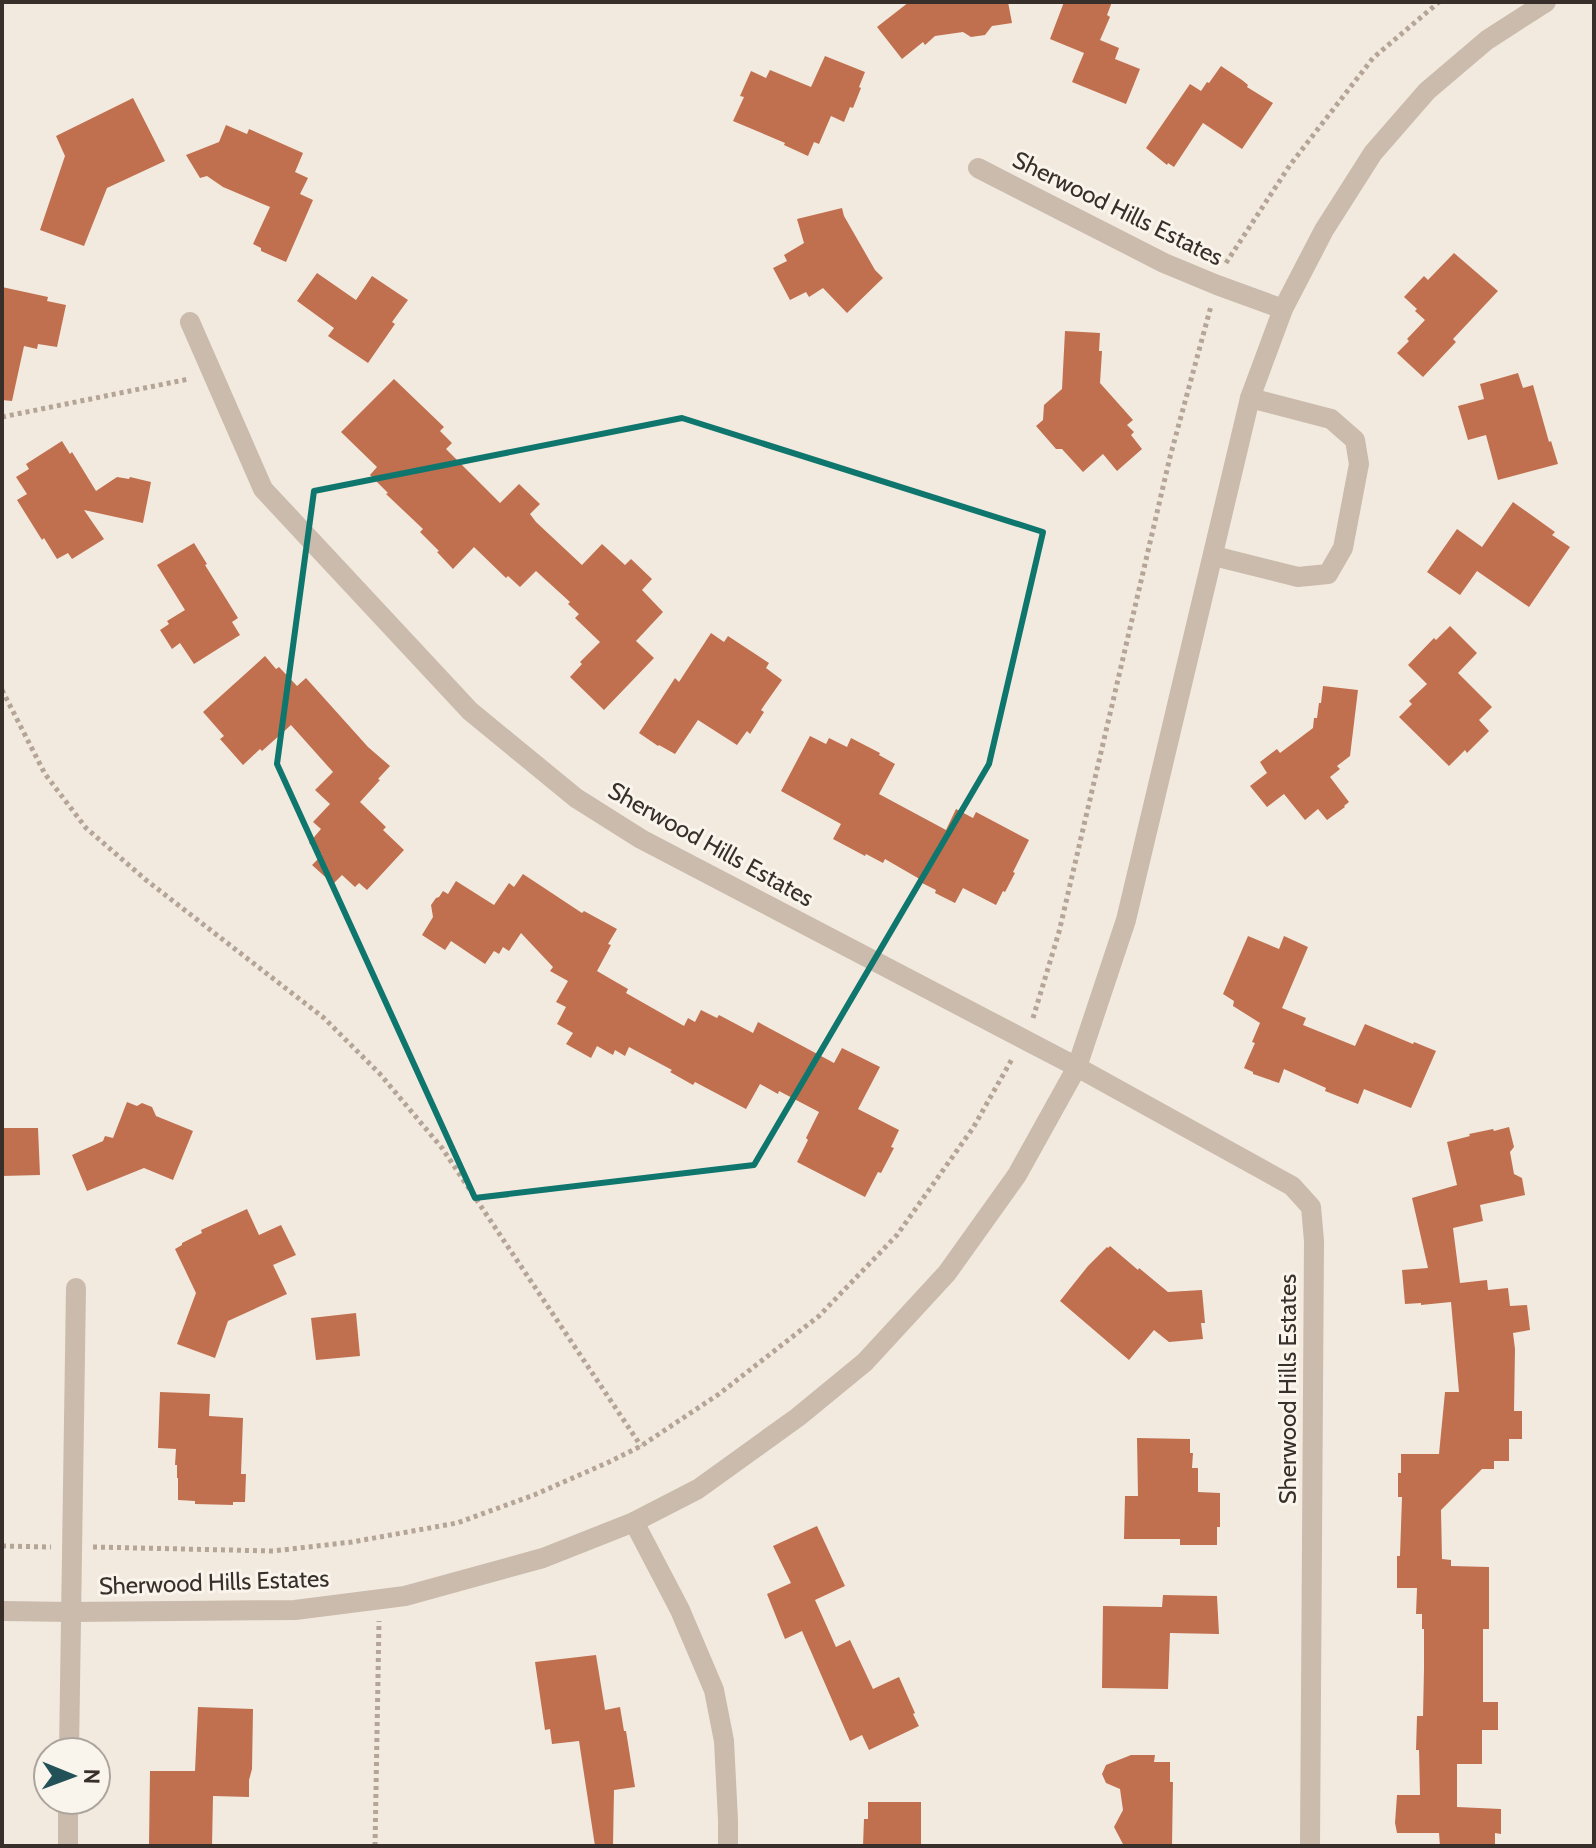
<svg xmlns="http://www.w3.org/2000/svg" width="1596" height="1848" font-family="Cabin,sans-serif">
<rect width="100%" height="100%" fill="#f2eadf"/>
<!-- building -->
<g fill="#c0704f">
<path d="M 909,2 L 1008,2 L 1012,23 L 992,26 L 985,35 L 971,37 L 963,32 L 935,36 L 925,45 L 923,42 L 902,59 L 877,27 Z"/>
<path d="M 1064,2 L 1112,2 L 1107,15 L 1110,17 L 1100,40 L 1119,48 L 1115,59 L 1140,69 L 1126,104 L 1072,82 L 1084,53 L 1050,39 Z"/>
<path d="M 825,56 L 865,72 L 859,87 L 861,88 L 853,108 L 850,107 L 844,122 L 831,116 L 819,144 L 814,142 L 808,156 L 784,145 L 785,143 L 733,121 L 744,97 L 740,96 L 751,71 L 766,78 L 770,70 L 811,87 Z"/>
<path d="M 1221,66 L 1242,80 L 1248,85 L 1247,87 L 1273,103 L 1242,149 L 1203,123 L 1174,167 L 1168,163 L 1167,165 L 1146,148 L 1190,84 L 1201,91 L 1207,82 L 1209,83 Z"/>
<path d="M 133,98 L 165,161 L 107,188 L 84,246 L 40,230 L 65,156 L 56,136 Z"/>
<path d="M 226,125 L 247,134 L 249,129 L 303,153 L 295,172 L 308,178 L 300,194 L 313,200 L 286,262 L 261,251 L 261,248 L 253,244 L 270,207 L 223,187 L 207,176 L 200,178 L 186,155 L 219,142 Z"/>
<path d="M 842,208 L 844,216 L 875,270 L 883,278 L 847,313 L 823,288 L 809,297 L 806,292 L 790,300 L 773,268 L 787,261 L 784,255 L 804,243 L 797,219 Z"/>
<path d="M 1454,253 L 1498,291 L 1453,339 L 1456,342 L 1423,377 L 1397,353 L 1409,341 L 1407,339 L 1425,320 L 1415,311 L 1417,309 L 1404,297 L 1424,276 L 1428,280 Z"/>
<path d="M 317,273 L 356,300 L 372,276 L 408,300 L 392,322 L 395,324 L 368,363 L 328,336 L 334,328 L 297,301 Z"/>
<path d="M 2,287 L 48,297 L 47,301 L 66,305 L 57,347 L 38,344 L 37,349 L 24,346 L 12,401 L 2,400 Z"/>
<path d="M 1065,331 L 1100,333 L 1099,351 L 1102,351 L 1100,383 L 1133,420 L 1127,425 L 1134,432 L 1131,435 L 1142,449 L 1117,471 L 1103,454 L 1083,472 L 1062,449 L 1056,449 L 1036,426 L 1043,420 L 1044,405 L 1062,389 Z"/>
<path d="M 1518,373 L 1523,388 L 1533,385 L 1549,442 L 1551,441 L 1558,464 L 1498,480 L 1486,435 L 1468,440 L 1458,406 L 1484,399 L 1480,384 Z"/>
<path d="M 394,379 L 444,427 L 440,431 L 452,443 L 446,449 L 500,503 L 519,484 L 540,504 L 530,514 L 536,522 L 582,565 L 602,544 L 625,565 L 631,559 L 652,579 L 642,590 L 663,612 L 636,641 L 654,658 L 604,710 L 570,677 L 582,664 L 580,662 L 600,642 L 575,618 L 579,614 L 568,604 L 570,602 L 536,571 L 520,587 L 508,576 L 506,578 L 474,547 L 453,569 L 437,552 L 439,551 L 420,532 L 423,529 L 386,494 L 388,493 L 370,475 L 377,467 L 341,432 Z"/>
<path d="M 62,441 L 70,454 L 72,452 L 96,491 L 117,477 L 129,479 L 130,477 L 151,482 L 143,523 L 84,510 L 104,539 L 72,559 L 68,553 L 57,559 L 44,538 L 42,540 L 17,500 L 27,494 L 16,477 L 29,469 L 26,464 Z"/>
<path d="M 1513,502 L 1555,532 L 1552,535 L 1570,547 L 1529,607 L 1477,571 L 1460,595 L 1427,572 L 1457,529 L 1482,547 Z"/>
<path d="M 194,543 L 207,564 L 205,565 L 238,618 L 232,622 L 240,635 L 194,664 L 180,643 L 172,649 L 160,630 L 169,624 L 167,621 L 185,610 L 157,565 Z"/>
<path d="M 1450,626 L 1477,653 L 1458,673 L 1492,707 L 1479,720 L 1489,731 L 1467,753 L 1465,750 L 1449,766 L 1399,717 L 1412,704 L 1409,701 L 1427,684 L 1408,665 L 1434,638 L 1436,640 Z"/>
<path d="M 711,633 L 724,642 L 728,636 L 769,663 L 766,668 L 782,680 L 761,710 L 764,712 L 750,734 L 747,731 L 737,745 L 698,720 L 675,754 L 659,745 L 658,746 L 639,733 L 675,678 L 679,682 Z"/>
<path d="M 265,656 L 276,669 L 279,667 L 297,686 L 306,678 L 368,747 L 390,766 L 378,779 L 380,780 L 360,802 L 386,827 L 383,830 L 404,850 L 367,890 L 359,883 L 355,887 L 342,875 L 333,884 L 312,865 L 322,855 L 309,843 L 321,829 L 313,822 L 330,804 L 315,790 L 333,772 L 291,725 L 262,751 L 260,749 L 243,765 L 220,739 L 224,736 L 203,712 Z"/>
<path d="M 1323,686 L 1358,690 L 1350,756 L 1337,766 L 1340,769 L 1330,777 L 1349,802 L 1344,806 L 1345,807 L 1327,820 L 1318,809 L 1305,820 L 1284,794 L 1267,807 L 1250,786 L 1267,773 L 1260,762 L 1277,749 L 1280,753 L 1313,728 L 1314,718 L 1317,718 L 1319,703 L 1321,703 Z"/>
<path d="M 810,736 L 826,744 L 829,738 L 847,747 L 851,738 L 880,753 L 879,755 L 895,764 L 879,794 L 946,830 L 956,809 L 973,818 L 976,812 L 1029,840 L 1013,872 L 1015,873 L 1005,892 L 1003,891 L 996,905 L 963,888 L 955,903 L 935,893 L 936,890 L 922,883 L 923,881 L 885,859 L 883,863 L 866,854 L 865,856 L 833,839 L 841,824 L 781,791 Z"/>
<path d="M 523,874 L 582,913 L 584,911 L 617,929 L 608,944 L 611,945 L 597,971 L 628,989 L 626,993 L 684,1026 L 688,1018 L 695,1022 L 701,1010 L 717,1018 L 719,1015 L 753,1033 L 758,1022 L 834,1063 L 842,1048 L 880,1067 L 858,1109 L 899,1130 L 891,1147 L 894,1148 L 881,1173 L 878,1172 L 865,1197 L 797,1162 L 808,1140 L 806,1138 L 819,1112 L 779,1091 L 778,1094 L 760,1084 L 746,1109 L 695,1082 L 693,1085 L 670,1072 L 672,1070 L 629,1047 L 625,1056 L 615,1050 L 613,1055 L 597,1046 L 591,1058 L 566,1044 L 573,1033 L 557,1024 L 566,1007 L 556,1002 L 568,981 L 550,971 L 553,967 L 521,933 L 509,951 L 503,947 L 499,954 L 494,951 L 485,964 L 451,941 L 445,950 L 422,935 L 433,917 L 431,905 L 436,898 L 439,897 L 443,891 L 448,894 L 456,881 L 494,905 L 509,883 L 514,887 Z"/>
<path d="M 1248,936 L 1279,949 L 1284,936 L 1308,947 L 1282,1008 L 1306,1018 L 1303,1025 L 1355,1046 L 1365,1024 L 1413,1044 L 1414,1042 L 1436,1051 L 1411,1108 L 1364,1089 L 1358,1104 L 1325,1091 L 1326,1088 L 1284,1069 L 1279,1083 L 1253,1074 L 1253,1072 L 1244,1068 L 1255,1043 L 1252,1042 L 1260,1023 L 1233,1006 L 1234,1001 L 1223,994 Z"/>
<path d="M 127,1102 L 137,1106 L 142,1103 L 152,1107 L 156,1116 L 193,1131 L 173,1180 L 144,1168 L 87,1191 L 72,1155 L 103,1141 L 105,1136 L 113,1138 Z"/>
<path d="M 1509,1127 L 1514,1147 L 1510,1152 L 1514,1174 L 1522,1178 L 1525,1195 L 1480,1205 L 1483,1221 L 1453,1228 L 1460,1283 L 1487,1280 L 1488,1290 L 1508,1288 L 1510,1306 L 1527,1305 L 1530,1330 L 1513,1333 L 1515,1349 L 1514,1411 L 1522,1411 L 1522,1439 L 1509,1439 L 1509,1461 L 1494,1461 L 1494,1469 L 1482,1469 L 1441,1510 L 1442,1559 L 1451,1560 L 1451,1566 L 1489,1567 L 1489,1629 L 1483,1629 L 1483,1702 L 1498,1702 L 1498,1730 L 1482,1730 L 1482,1764 L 1457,1764 L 1457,1807 L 1501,1809 L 1501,1834 L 1495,1833 L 1495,1846 L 1440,1846 L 1439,1833 L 1397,1833 L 1395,1823 L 1397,1795 L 1420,1795 L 1419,1750 L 1416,1750 L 1417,1716 L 1423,1716 L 1424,1669 L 1424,1629 L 1422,1629 L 1422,1614 L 1416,1614 L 1417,1588 L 1397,1588 L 1397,1556 L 1400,1556 L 1402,1497 L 1398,1497 L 1398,1473 L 1401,1473 L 1401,1454 L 1439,1454 L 1445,1392 L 1459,1392 L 1451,1302 L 1421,1305 L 1421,1303 L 1405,1304 L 1402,1270 L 1428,1268 L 1412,1198 L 1457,1185 L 1447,1142 L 1470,1136 L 1469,1134 L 1493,1129 L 1494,1131 Z"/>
<path d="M 3,1128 L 38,1128 L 40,1175 L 2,1176 Z"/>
<path d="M 247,1209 L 259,1235 L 281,1225 L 296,1255 L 273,1265 L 287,1294 L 228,1321 L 215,1358 L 177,1344 L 196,1293 L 175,1249 L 182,1245 L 182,1243 L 202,1233 L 201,1230 Z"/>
<path d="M 1110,1246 L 1138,1270 L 1139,1268 L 1168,1292 L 1202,1290 L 1205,1323 L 1201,1323 L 1203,1339 L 1169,1342 L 1154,1330 L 1129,1360 L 1060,1301 L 1088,1266 L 1107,1247 L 1108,1248 Z"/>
<path d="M 356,1313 L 360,1356 L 316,1360 L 311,1318 Z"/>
<path d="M 160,1392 L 210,1394 L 209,1416 L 243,1418 L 241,1474 L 246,1474 L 245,1502 L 233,1502 L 233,1505 L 195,1504 L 195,1501 L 178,1500 L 178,1478 L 177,1478 L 177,1465 L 175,1465 L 176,1449 L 158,1448 Z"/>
<path d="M 1137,1438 L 1190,1439 L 1190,1453 L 1193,1453 L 1192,1468 L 1198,1468 L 1198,1492 L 1220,1493 L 1220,1527 L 1217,1527 L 1217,1545 L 1180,1545 L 1180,1539 L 1124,1539 L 1125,1496 L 1138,1496 Z"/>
<path d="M 817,1526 L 845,1586 L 815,1600 L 836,1647 L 850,1640 L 873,1689 L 899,1677 L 915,1713 L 913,1714 L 919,1726 L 869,1750 L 862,1735 L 850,1741 L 802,1631 L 785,1639 L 767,1594 L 791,1583 L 773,1546 Z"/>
<path d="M 1163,1595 L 1217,1596 L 1219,1634 L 1170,1633 L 1168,1689 L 1102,1688 L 1103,1606 L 1162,1607 Z"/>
<path d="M 596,1655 L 605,1710 L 620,1707 L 624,1731 L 626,1731 L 635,1787 L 614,1790 L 613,1846 L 595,1846 L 579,1741 L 552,1744 L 550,1729 L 545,1730 L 535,1662 Z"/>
<path d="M 198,1707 L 253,1709 L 252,1769 L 249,1780 L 249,1797 L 213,1796 L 212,1846 L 149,1846 L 150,1771 L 195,1771 Z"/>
<path d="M 1131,1755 L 1155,1755 L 1154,1762 L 1170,1762 L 1170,1782 L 1173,1782 L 1172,1846 L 1124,1846 L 1114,1827 L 1123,1810 L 1120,1789 L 1106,1783 L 1102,1774 L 1106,1765 Z"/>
<path d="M 868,1802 L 921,1802 L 921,1846 L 863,1846 L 864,1819 L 868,1819 Z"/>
</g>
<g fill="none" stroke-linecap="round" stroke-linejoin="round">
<!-- path -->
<g stroke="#b5a596" stroke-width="5" stroke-dasharray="4 4" stroke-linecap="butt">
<path d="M 1226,263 L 1290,165 L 1373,58 L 1439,2"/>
<path d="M 2,417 L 189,379"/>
<path d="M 2,690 L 45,774 L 86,828 L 146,880 L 324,1018 L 380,1074 L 442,1148 L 641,1446"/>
<path d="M 1033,1018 L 1059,932 L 1170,457 L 1211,306"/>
<path d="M 2,1546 L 51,1547"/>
<path d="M 93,1547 L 273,1551 L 352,1542 L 457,1523 L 534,1495 L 609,1462 L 641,1446 L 719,1394 L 819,1316 L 897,1235 L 973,1128 L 1012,1059"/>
<path d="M 375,1846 L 379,1621"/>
</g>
<!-- minor -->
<g stroke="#cabbac" stroke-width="20">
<path d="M 978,168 L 1164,263 L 1217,285 L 1283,309"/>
<path d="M 190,322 L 263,489 L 470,711 L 576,798 L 641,839 L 1077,1067 L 1292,1186 L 1311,1207 L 1314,1241 L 1310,1846"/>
<path d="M 1214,556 L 1298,577 L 1328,574 L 1343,548 L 1359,464 L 1355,440 L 1331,419 L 1250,398"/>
<path d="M 634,1522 L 680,1610 L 714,1690 L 724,1741 L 728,1820 L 728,1846"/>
<path d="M 2,1611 L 71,1612 L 295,1610 L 405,1596 L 543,1558 L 634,1522 L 698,1489 L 798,1417 L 865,1362 L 947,1273 L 1017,1175 L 1077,1067 L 1126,920 L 1250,398 L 1283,309 L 1324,230 L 1373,153 L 1427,91 L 1487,40 L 1546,2"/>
<path d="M 69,1752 L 76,1288"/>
<path d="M 68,1846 L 68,1800"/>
</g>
</g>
<!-- marked area -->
<path fill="none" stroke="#0f766e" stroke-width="6" stroke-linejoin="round" d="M 682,418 L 1043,532 L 989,764 L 754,1165 L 475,1198 L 277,764 L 314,491 Z"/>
<g text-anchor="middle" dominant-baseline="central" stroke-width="6" stroke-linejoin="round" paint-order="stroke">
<!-- street labels -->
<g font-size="24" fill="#382f2a" stroke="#f9f4ec">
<text transform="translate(1118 208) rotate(26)">Sherwood Hills Estates</text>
<text transform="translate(711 844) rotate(29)">Sherwood Hills Estates</text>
<text transform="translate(1287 1389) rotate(-90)">Sherwood Hills Estates</text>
<text transform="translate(214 1582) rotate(-2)">Sherwood Hills Estates</text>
</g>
</g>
<!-- border -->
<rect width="1596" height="1848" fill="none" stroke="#382f2a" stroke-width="8"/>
<!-- north arrow -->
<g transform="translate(72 1776) rotate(91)"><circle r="38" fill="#f9f4ec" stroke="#aca59e" stroke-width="2"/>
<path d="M0-6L14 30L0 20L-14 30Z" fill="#225158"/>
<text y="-12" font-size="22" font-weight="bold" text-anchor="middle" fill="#382f2a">N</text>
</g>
</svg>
